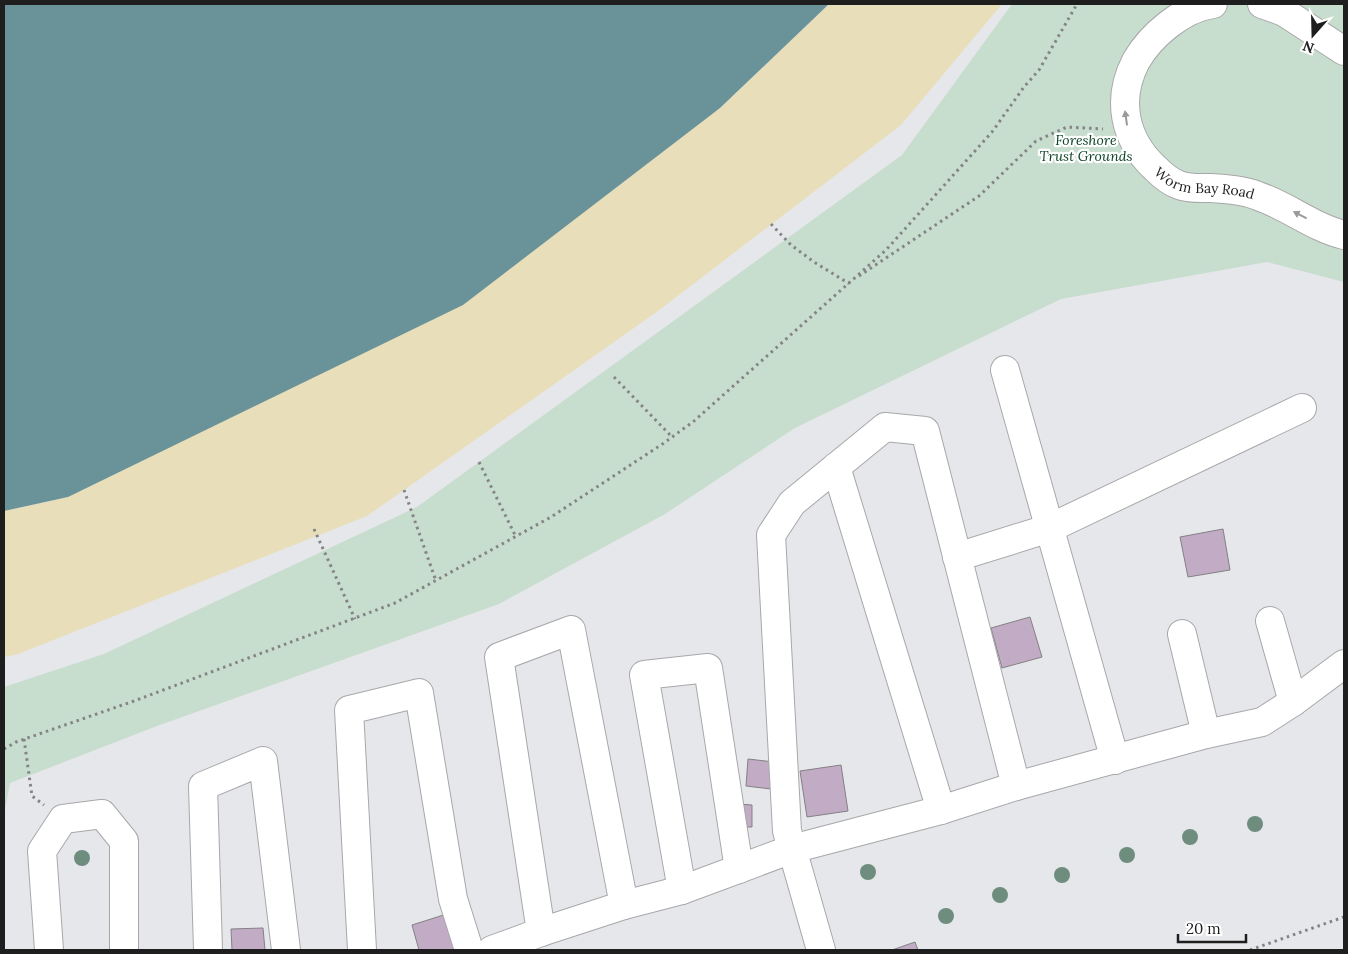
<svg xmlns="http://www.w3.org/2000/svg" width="1348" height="954" font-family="Lora,serif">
<rect width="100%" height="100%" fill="#e6e7ea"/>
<!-- green -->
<path fill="#c7ddce" d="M 1012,4 L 1344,4 L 1344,282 L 1267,262 L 1061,299 L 795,428 L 665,514 L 499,604 L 157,726 L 10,783 L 4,815 L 4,687 L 104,654 L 417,507 L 902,155 Z"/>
<!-- sand -->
<path fill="#e8deb9" d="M 829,4 L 1002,4 L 901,125 L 658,311 L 367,516 L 18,654 L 4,657 L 4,511 L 68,497 L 720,108 Z"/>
<!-- water -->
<path fill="#6a9299" d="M 4,4 L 829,4 L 720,108 L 463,305 L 68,497 L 4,511 Z"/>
<!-- building -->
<g fill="#c2abc5" stroke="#838183">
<path d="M 1223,529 L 1230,570 L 1188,577 L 1180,537 Z"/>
<path d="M 1030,617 L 1042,657 L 1002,668 L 991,628 Z"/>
<path d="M 748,759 L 774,762 L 771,789 L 746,786 Z"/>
<path d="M 841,765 L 848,811 L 807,817 L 800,771 Z"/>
<path d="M 738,804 L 752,805 L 752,827 L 738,827 Z"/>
<path d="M 453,912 L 461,950 L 419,950 L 412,925 Z"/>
<path d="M 263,928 L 265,950 L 232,950 L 231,929 Z"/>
<path d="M 915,942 L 918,950 L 892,950 Z"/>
</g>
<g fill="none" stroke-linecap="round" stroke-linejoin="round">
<!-- minor casing -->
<g stroke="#a8a8ab" stroke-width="30">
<g id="minor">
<path id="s1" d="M 1213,4 C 1183,8 1151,35 1136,61 C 1116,99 1124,139 1155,168 C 1162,175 1170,182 1179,185 C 1189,189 1200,188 1210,188 C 1226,189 1243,190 1258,196 C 1288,206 1314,228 1344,235"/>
<path d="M 1262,4 L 1284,12 L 1344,51"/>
<path d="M 1005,370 L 1115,760"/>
<path d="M 836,467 L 941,810"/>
<path d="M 957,557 L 1050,528 L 1302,408"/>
<path d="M 1270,621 L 1293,702"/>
<path d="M 1182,634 L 1206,734"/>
<path d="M 682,890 L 644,675 L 708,668 L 739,869"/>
<path d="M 541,932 L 499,657 L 571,630 L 624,905"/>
<path d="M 49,950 L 42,851 L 63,819 L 102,814 L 124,841 L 124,950"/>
<path d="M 208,950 L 203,786 L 263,761 L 286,950"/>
<path d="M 362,950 L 349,710 L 419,693 L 453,899 L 469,950"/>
<path d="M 492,950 L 541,932 L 624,905 L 682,890 L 792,849 L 941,810 L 1016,786 L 1206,734 L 1262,722 L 1293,702 L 1344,664"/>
<path d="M 821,950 L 787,831 L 771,535 L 792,503 L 885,427 L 925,431 L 1016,786"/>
</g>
</g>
<!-- path -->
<g stroke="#848486" stroke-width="3" stroke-dasharray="2.5 4" stroke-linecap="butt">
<path d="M 771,224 L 791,245 L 814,262 L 848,283 L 849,283"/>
<path d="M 859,276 L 979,196 L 1036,141 L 1067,127 L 1103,129"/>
<path d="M 614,377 L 672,437"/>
<path d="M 479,462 L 516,537"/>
<path d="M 404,490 L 436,581"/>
<path d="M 314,529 L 355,619"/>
<path d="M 24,739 L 32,796 L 44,805"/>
<path d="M 4,749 L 16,742 L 134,701 L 395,603 L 551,517 L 664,443 L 694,421 L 886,250 L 992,132 L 1024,87 L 1039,70 L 1077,4"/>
<path d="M 1250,950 L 1344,917"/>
</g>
<!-- minor -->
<use href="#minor" stroke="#fff" stroke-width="28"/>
</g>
<!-- trees -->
<g fill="#6e8d7e">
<circle cx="1255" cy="824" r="8"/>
<circle cx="1190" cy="837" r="8"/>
<circle cx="1127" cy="855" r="8"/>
<circle cx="82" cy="858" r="8"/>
<circle cx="868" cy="872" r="8"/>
<circle cx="1062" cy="875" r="8"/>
<circle cx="1000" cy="895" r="8"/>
<circle cx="946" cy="916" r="8"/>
</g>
<!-- one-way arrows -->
<defs><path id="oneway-solid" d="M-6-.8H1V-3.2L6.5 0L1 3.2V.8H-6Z" transform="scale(1.25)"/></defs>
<g fill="#9a9a9a">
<use href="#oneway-solid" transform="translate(1126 118) rotate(-98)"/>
<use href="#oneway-solid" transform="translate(1300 215) rotate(-153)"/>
</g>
<g text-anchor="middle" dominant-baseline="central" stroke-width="4.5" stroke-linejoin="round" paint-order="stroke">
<!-- park labels -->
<g font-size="14" font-style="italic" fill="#0b4326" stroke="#fff">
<text x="1086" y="140">Foreshore<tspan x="1086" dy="16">Trust Grounds</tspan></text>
</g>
<!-- street labels -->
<g font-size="14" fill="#1e1e1f" stroke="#fff">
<text stroke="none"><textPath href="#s1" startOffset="270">Worm Bay Road</textPath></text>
</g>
</g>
<!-- border -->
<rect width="1348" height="954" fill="none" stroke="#1e1e1f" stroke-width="10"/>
<!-- north arrow -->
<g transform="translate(1313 35) rotate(200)" stroke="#ffffff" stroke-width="4" paint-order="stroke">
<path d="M0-4L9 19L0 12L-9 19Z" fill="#1e1e1f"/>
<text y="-8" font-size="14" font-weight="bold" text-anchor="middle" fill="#1e1e1f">N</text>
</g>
<!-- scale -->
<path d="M1178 934v8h68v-8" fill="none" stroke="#1e1e1f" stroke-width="2.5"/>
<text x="1186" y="934" font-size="15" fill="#1e1e1f" stroke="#ffffff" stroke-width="4" paint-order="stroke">20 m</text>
</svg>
